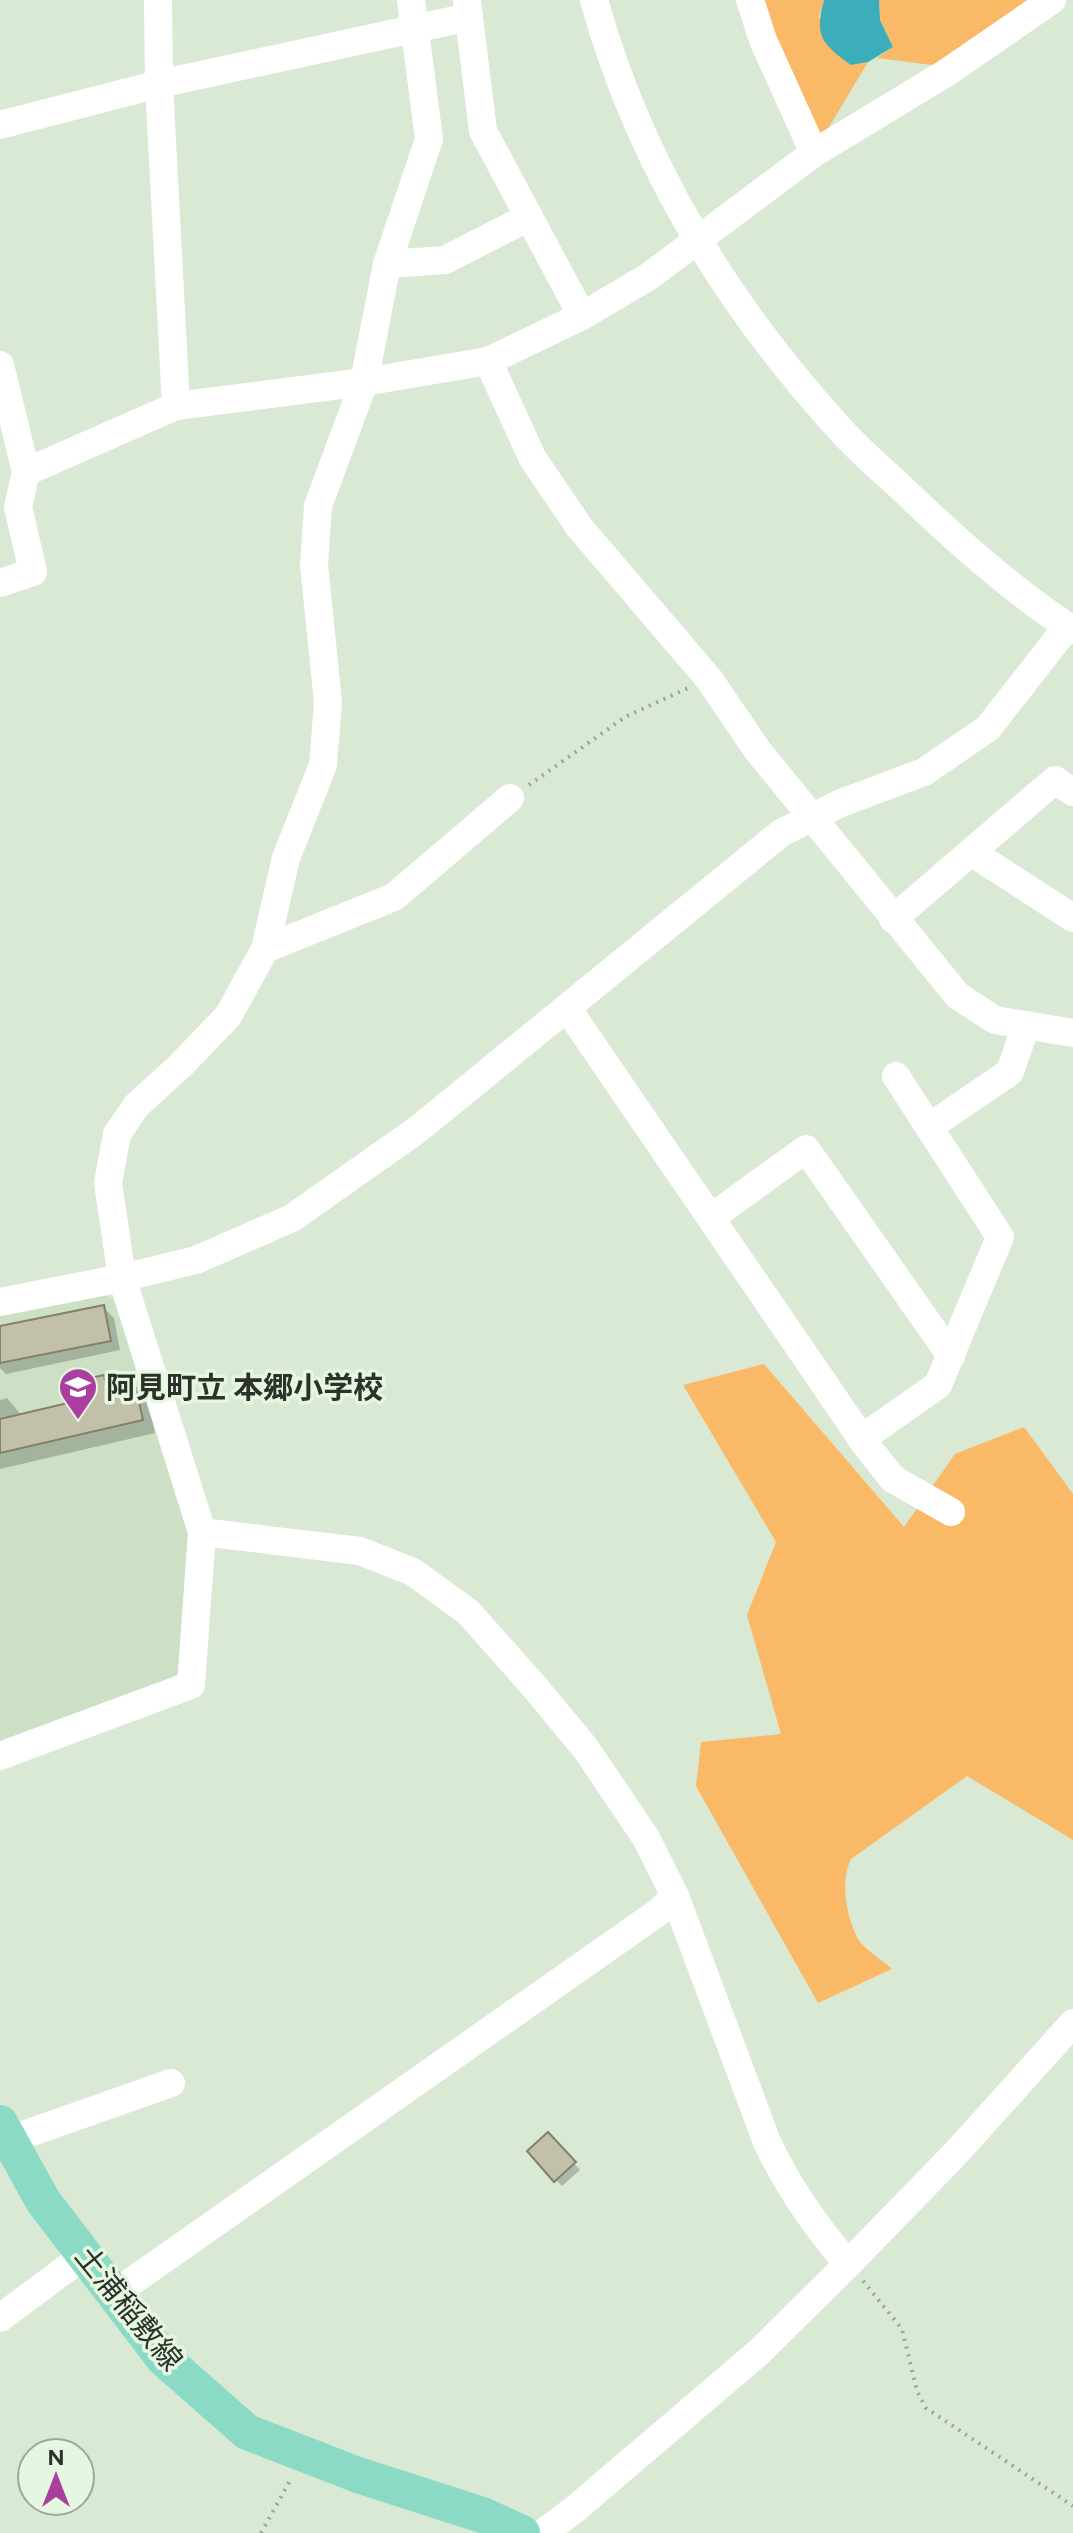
<svg xmlns="http://www.w3.org/2000/svg" width="1073" height="2533" font-family="Figtree,'Noto Sans JP',sans-serif">
<rect width="100%" height="100%" fill="#d9e9d4"/>
<!-- built -->
<path fill="#cce0c5" d="M 93,1289 L 117,1301 L 192,1534 L 180,1676 L 0,1742 L 0,1309 Z"/>
<!-- green -->
<g fill="#f9b966">
<path d="M 758,0 L 824,0 L 819,17 L 851,65 L 868,62 L 817,147 Z"/>
<path d="M 879,0 L 1028,0 L 948,67 L 877,58 L 893,47 L 880,20 Z"/>
<path d="M 764,1364 L 904,1527 L 955,1454 L 1024,1427 L 1073,1494 L 1073,1840 L 967,1776 L 851,1859 C 840,1881 846,1917 858,1939 C 865,1950 882,1960 892,1969 L 818,2003 L 696,1786 L 701,1742 L 781,1734 L 747,1615 L 776,1542 L 683,1385 Z"/>
</g>
<!-- water -->
<path fill="#3baeb9" d="M 824,0 L 879,0 L 880,20 L 893,47 L 868,62 L 851,65 C 822,44 814,36 824,0 Z"/>
<!-- shadow -->
<g fill="#0003">
<path d="M 104,1308 L 114,1318 L 120,1350 L 6,1374 L 0,1368 L 0,1329 Z"/>
<path d="M 103,1377 L 118,1394 L 135,1390 L 149,1404 L 155,1433 L 0,1469 L 0,1400 L 7,1398 L 22,1416 L 75,1403 Z"/>
<path d="M 548,2134 L 580,2170 L 562,2186 L 556,2180 Z"/>
</g>
<!-- building -->
<g fill="#c2c0a8" stroke="#83816a" stroke-width="2">
<path d="M 104,1305 L 111,1341 L 0,1363 L 0,1326 Z"/>
<path d="M 104,1375 L 108,1394 L 136,1388 L 143,1420 L 0,1453 L 0,1419 L 72,1402 L 68,1383 Z"/>
<path d="M 548,2132 L 576,2162 L 554,2182 L 527,2151 Z"/>
</g>
<g fill="none" stroke-linecap="round" stroke-linejoin="round">
<!-- path -->
<g stroke="#98a494" stroke-width="4" stroke-dasharray="2 6" stroke-linecap="butt">
<path d="M 529,785 L 625,717 L 688,688"/>
<path d="M 863,2281 L 902,2329 L 917,2391 L 926,2408 L 1073,2506"/>
<path d="M 261,2533 L 292,2477"/>
</g>
<!-- minor -->
<g stroke="#fff" stroke-width="28">
<path d="M 158,0 L 159,84 L 176,406"/>
<path d="M 594,0 C 639,162 727,305 839,428 C 860,452 886,473 909,495 C 960,544 1014,592 1073,630"/>
<path d="M 750,0 L 763,40 L 814,153"/>
<path d="M 467,1 L 483,131 L 582,316"/>
<path d="M 0,125 L 159,84 L 469,17"/>
<path d="M 387,264 L 445,260 L 529,217"/>
<path d="M 488,361 L 533,459 L 580,528 L 709,679 L 758,751 L 958,996 L 995,1020 L 1073,1033"/>
<path d="M 0,365 L 26,472 L 18,507 L 33,572 L 0,583"/>
<path d="M 26,472 L 176,406 L 364,382 L 488,361 L 582,316 L 648,277 L 814,153 L 946,73 L 1052,0"/>
<path d="M 971,852 L 1073,918"/>
<path d="M 893,919 L 1055,780 L 1073,792"/>
<path d="M 265,949 L 394,897 L 510,798"/>
<path d="M 567,1008 L 866,1445 L 893,1479 L 951,1512"/>
<path d="M 929,1127 L 1010,1072 L 1026,1025"/>
<path d="M 712,1217 L 806,1149 L 951,1356"/>
<path d="M 0,1302 L 122,1278 L 196,1260 L 292,1218 L 417,1130 L 781,833 L 841,803 L 924,772 L 988,728 L 1067,627"/>
<path d="M 861,1439 L 938,1385 L 1000,1237 L 896,1076"/>
<path d="M 202,1532 L 360,1551 L 413,1572 L 468,1612 L 533,1685 L 586,1749 L 646,1838 L 675,1896 L 767,2142 C 788,2187 816,2227 848,2264"/>
<path d="M 0,1756 L 191,1685 L 202,1532 L 122,1278 L 108,1183 L 117,1134 L 136,1106 L 180,1066 L 228,1016 L 265,949 L 286,858 L 323,765 L 328,702 L 314,565 L 318,506 L 364,382 L 387,264 L 429,139 L 411,0"/>
<path d="M 9,2140 L 171,2083"/>
<path d="M 114,2294 L 660,1911 L 675,1896"/>
<path d="M 0,2318 L 86,2254"/>
<path d="M 543,2533 L 575,2509 L 758,2353 L 848,2264 L 956,2153 L 1073,2023"/>
</g>
<!-- major -->
<path stroke="#8adac5" stroke-width="36" d="M 0,2123 L 43,2201 L 164,2359 L 247,2432 L 358,2475 L 485,2516 L 522,2533"/>
</g>
<!-- icons -->
<defs>
<g id="school-pin" transform="scale(2)"><path d="M0 17L-7.5 6A9.5 9.5 0 1 1 7.5 6Z" fill="#aa3f9f" stroke="#e6f7e1"/><path d="M0-5L7-2L0 1L-7-2ZM-4 1L0 2.5L4 1V4Q0 6-4 4Z" fill="#fff"/></g>
</defs>
<g fill-rule="evenodd">
<use href="#school-pin" x="78" y="1387"/>
</g>
<g text-anchor="middle" dominant-baseline="central" stroke-width="7" stroke-linejoin="round" paint-order="stroke">
<!-- poi labels -->
<g font-size="30" font-weight="bold" fill="#2c322a" stroke="#e6f7e1" text-anchor="start">
<text x="106" y="1387">阿見町立 本郷小学校</text>
</g>
<!-- street labels -->
<g font-size="30" fill="#2c322a" stroke="#e6f7e1">
<text transform="translate(129 2308) rotate(51)">土浦稲敷線</text>
</g>
</g>
<!-- north arrow -->
<g transform="translate(56 2477)"><circle r="38" fill="#e6f7e1" stroke="#9ca898" stroke-width="2"/>
<path d="M0-6L14 30L0 20L-14 30Z" fill="#aa3f9f"/>
<text y="-12" font-size="22" font-weight="bold" text-anchor="middle" fill="#2c322a">N</text>
</g>
</svg>
